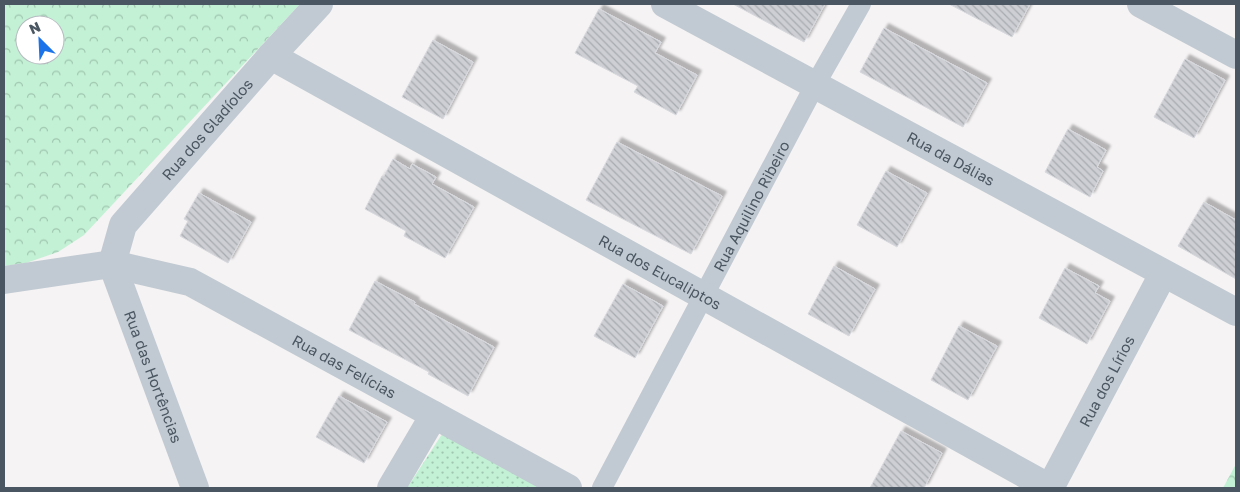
<svg xmlns="http://www.w3.org/2000/svg" width="1240" height="492" font-family="'Golos Text',sans-serif">
<defs>
<pattern id="grass-dots" width="8" height="8" patternUnits="userSpaceOnUse" patternTransform="scale(1.25)"><rect width="8" height="8" fill="#c3f1d5"/><path d="M2 2h.1M6 6h.1" fill="none" stroke="#a0c6b0" stroke-width="1.8" stroke-linecap="round"/></pattern>
<pattern id="forest-crowns" width="20" height="18" patternUnits="userSpaceOnUse" patternTransform="scale(1.25)"><rect width="20" height="18" fill="#c3f1d5"/><path d="M2 6a3 3 0 1 1 6 0M12 15a3 3 0 1 1 6 0" fill="none" stroke="#a0c6b0"/></pattern>
<pattern id="building-back-hatch" width="6" height="6" patternUnits="userSpaceOnUse" patternTransform="scale(1.25)"><rect width="6" height="6" fill="#cdcfd5"/><path d="M-1 5l2 2M0 0l6 6M5-1l2 2" fill="none" stroke="#a8abb0"/></pattern>
<filter id="shadow"><feDropShadow dx="4.5" dy="-4.5" stdDeviation="1" flood-color="#0004"/></filter>
</defs>
<rect width="100%" height="100%" fill="#f5f3f3"/>
<!-- grass -->
<path fill="url(#grass-dots)" d="M 446,428 L 561,488 L 407,488 Z"/>
<!-- forest -->
<g fill="url(#forest-crowns)" fill-rule="evenodd">
<path d="M 4,4 L 300,4 L 84,235 L 58,252 L 26,263 L 4,266 ZM 25,25 L 55,25 L 55,55 L 25,55 Z"/>
<path d="M 1236,464 L 1236,488 L 1223,488 Z"/>
</g>
<!-- building -->
<g fill="url(#building-back-hatch)" stroke="#d7d9de" filter="url(#shadow)">
<path d="M 733,4 L 825,4 L 804,42 Z"/>
<path d="M 949,4 L 1030,4 L 1012,37 Z"/>
<path d="M 599,9 L 661,42 L 655,53 L 697,75 L 676,115 L 634,92 L 638,86 L 575,53 Z"/>
<path d="M 884,28 L 987,83 L 963,127 L 860,72 Z"/>
<path d="M 433,40 L 473,62 L 443,119 L 402,97 Z"/>
<path d="M 1185,59 L 1225,80 L 1194,138 L 1154,117 Z"/>
<path d="M 1068,129 L 1106,150 L 1097,167 L 1103,171 L 1090,197 L 1045,172 Z"/>
<path d="M 617,142 L 722,196 L 691,254 L 586,200 Z"/>
<path d="M 393,159 L 410,169 L 412,164 L 436,177 L 432,184 L 474,207 L 445,258 L 404,236 L 406,231 L 365,209 L 382,176 L 384,176 Z"/>
<path d="M 886,171 L 927,193 L 897,247 L 857,225 Z"/>
<path d="M 199,193 L 251,222 L 228,263 L 180,236 L 188,221 L 184,219 Z"/>
<path d="M 1204,202 L 1236,220 L 1236,279 L 1178,246 Z"/>
<path d="M 834,266 L 875,289 L 849,336 L 808,314 Z"/>
<path d="M 1065,268 L 1099,286 L 1095,293 L 1110,301 L 1087,344 L 1039,318 Z"/>
<path d="M 375,281 L 415,302 L 414,304 L 494,347 L 468,396 L 428,374 L 429,372 L 349,330 Z"/>
<path d="M 623,284 L 663,306 L 635,358 L 594,336 Z"/>
<path d="M 959,326 L 997,346 L 968,400 L 931,380 Z"/>
<path d="M 339,396 L 387,422 L 364,463 L 316,437 Z"/>
<path d="M 901,431 L 942,453 L 924,488 L 870,488 Z"/>
</g>
<g fill="none" stroke-linecap="round" stroke-linejoin="round">
<!-- pedestrian -->
<path stroke="#c1cad2" stroke-width="20" id="s1" d="M 602,488 L 815,85 L 861,4"/>
<!-- minor -->
<g stroke="#c1cad2" stroke-width="28">
<path id="s2" d="M 665,4 L 1236,312"/>
<path d="M 1141,4 L 1236,55"/>
<path id="s3" d="M 271,56 L 1050,488"/>
<path id="s4" d="M 112,264 L 123,225 L 271,56 L 319,4"/>
<path id="s5" d="M 112,264 L 195,488"/>
<path id="s6" d="M 4,280 L 112,264 L 190,282 L 568,488"/>
<path d="M 391,488 L 434,415"/>
<path id="s7" d="M 1050,488 L 1163,274"/>
</g>
</g>
<g text-anchor="middle" dominant-baseline="central" stroke-width="4.5" stroke-linejoin="round" paint-order="stroke">
<!-- street labels -->
<g font-size="15" fill="#4a5661" stroke="#fff">
<text stroke="none"><textPath href="#s4" startOffset="168">Rua dos Gladíolos</textPath></text>
<text stroke="none"><textPath href="#s2" startOffset="325">Rua da Dálias</textPath></text>
<text stroke="none"><textPath href="#s1" startOffset="319">Rua Aquilino Ribeiro</textPath></text>
<text stroke="none"><textPath href="#s3" startOffset="445">Rua dos Eucaliptos</textPath></text>
<text stroke="none"><textPath href="#s6" startOffset="365">Rua das Felícias</textPath></text>
<text stroke="none"><textPath href="#s5" startOffset="120">Rua das Hortências</textPath></text>
<text stroke="none"><textPath href="#s7" startOffset="121">Rua dos Lírios</textPath></text>
</g>
</g>
<!-- border -->
<rect width="1240" height="492" fill="none" stroke="#4a5661" stroke-width="10"/>
<!-- north arrow -->
<g transform="translate(40 40) rotate(336)"><circle r="24" fill="#ffffff" stroke="#b7bbc0"/>
<path d="M0-4L9 19L0 12L-9 19Z" fill="#1a73e8"/>
<text y="-8" font-size="14" font-weight="bold" text-anchor="middle" fill="#4a5661">N</text>
</g>
</svg>
